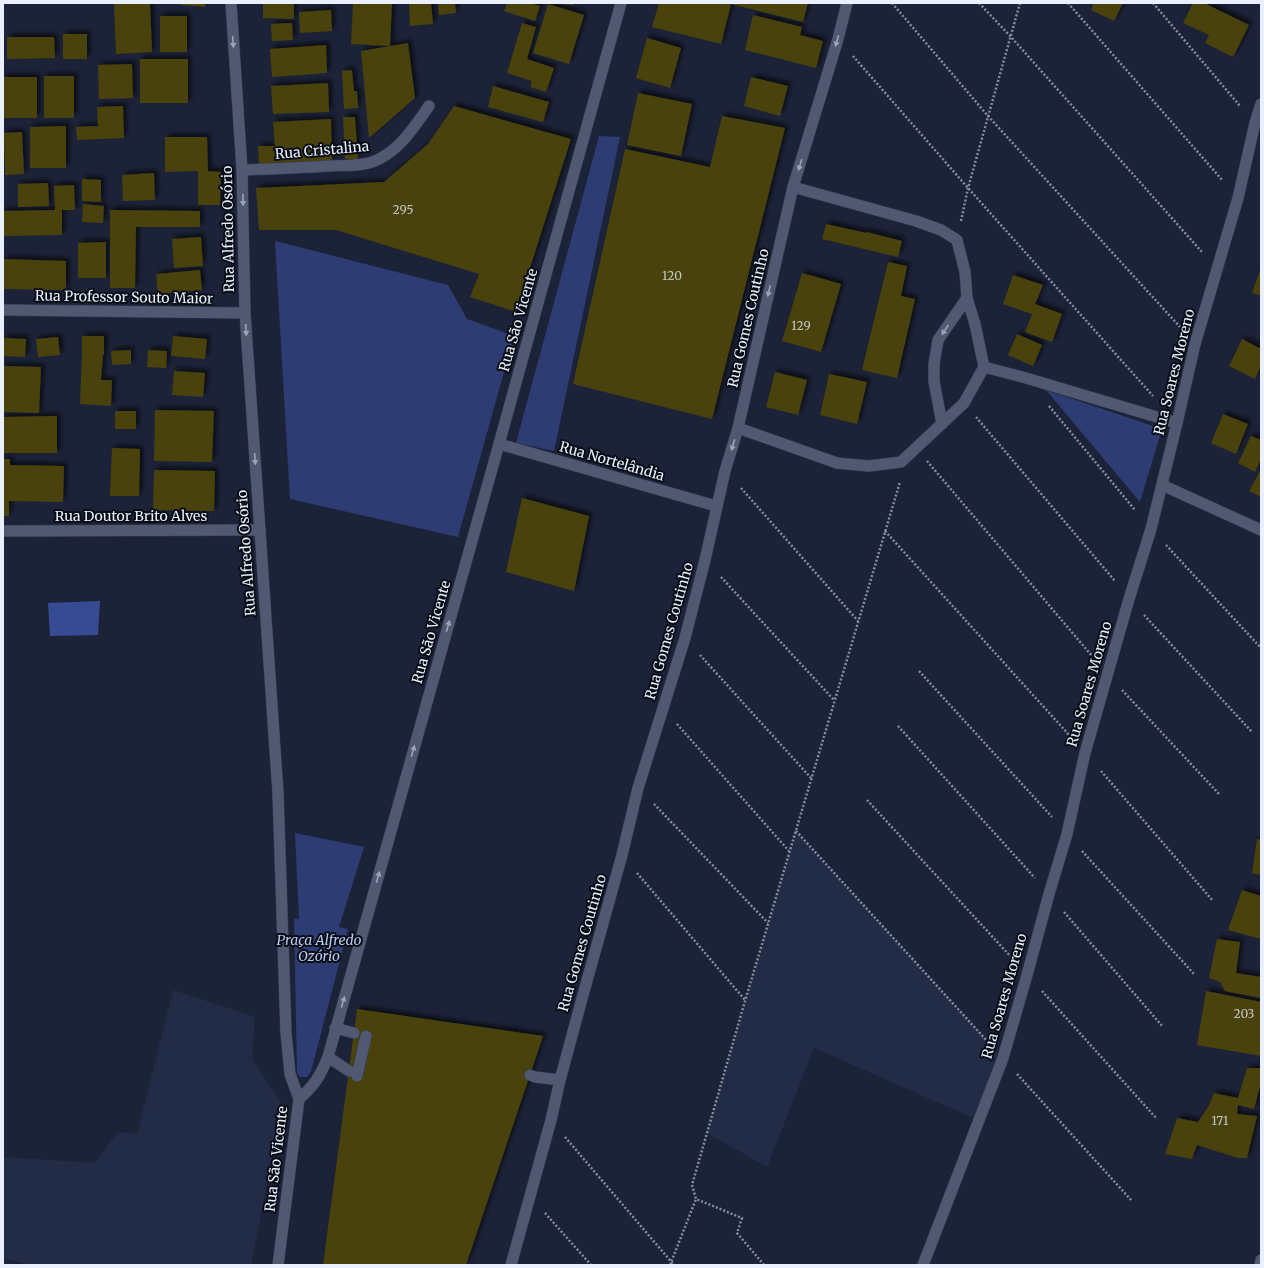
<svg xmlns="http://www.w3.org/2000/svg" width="1264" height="1268" font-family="Merriweather,serif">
<defs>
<filter id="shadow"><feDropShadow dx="3.5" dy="-3.5" stdDeviation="2" flood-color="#0009"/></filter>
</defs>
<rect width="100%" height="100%" fill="#1c2338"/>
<!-- built -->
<g fill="#232c47">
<path d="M 796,831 L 947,996 L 1003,1058 L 978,1120 L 814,1048 L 767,1167 L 707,1133 Z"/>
<path d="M 173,990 L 255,1017 L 252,1059 L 282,1104 L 251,1265 L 30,1265 L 3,1258 L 3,1157 L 94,1163 L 118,1132 L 137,1134 Z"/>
</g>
<!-- green -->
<g fill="#2d3d73">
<path d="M 599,136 L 620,137 L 554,451 L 516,443 Z"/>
<path d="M 275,241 L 448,285 L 467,319 L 514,336 L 458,537 L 290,499 Z"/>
<path d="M 1046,390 L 1162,429 L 1140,502 Z"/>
<path d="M 295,833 L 364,847 L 339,927 L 348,929 L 311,1072 L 307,1077 L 301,1077 L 298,1075 L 297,1072 L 294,918 L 299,919 Z"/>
</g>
<!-- water -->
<path fill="#374b93" d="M 100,601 L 98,635 L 50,636 L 48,603 Z"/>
<!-- building -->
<g fill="#49420b" filter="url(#shadow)">
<path d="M 146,3 L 150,3 L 152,52 L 116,54 L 114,4 Z"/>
<path d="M 181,3 L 205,3 L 205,7 L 181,5 Z"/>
<path d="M 263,3 L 294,3 L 294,19 L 263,18 Z"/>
<path d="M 353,3 L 392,3 L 390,46 L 351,44 Z"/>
<path d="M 409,3 L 431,3 L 433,24 L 410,26 Z"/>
<path d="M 438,3 L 455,3 L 456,13 L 439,15 Z"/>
<path d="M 507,3 L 529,3 L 540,6 L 535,21 L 504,11 Z"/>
<path d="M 561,3 L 573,3 L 573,5 L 561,4 Z"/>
<path d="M 659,3 L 731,4 L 808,3 L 803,22 L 731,4 L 721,44 L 652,27 Z"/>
<path d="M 1094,3 L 1123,3 L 1114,21 L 1091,10 Z"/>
<path d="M 1193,3 L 1204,3 L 1249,25 L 1233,57 L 1205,43 L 1209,35 L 1183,23 Z"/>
<path d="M 548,4 L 584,15 L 569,64 L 533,53 Z"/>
<path d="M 331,10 L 332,31 L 300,33 L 299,12 Z"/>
<path d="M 753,15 L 802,27 L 800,35 L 823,41 L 816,68 L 745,50 Z"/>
<rect x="160" y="16" width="27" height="36"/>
<path d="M 292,23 L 293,40 L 272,41 L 271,24 Z"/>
<path d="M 522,23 L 536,27 L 527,59 L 554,68 L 546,92 L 530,87 L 532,81 L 507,73 Z"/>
<rect x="63" y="34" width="24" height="25"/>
<path d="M 7,37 L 54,37 L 55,58 L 7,59 Z"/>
<path d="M 647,38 L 681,48 L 670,88 L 636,78 Z"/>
<path d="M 408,43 L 415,98 L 369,138 L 361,51 Z"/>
<path d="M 326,45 L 327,73 L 272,77 L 270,49 Z"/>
<rect x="140" y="59" width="48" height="44"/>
<path d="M 132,64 L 133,98 L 99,99 L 98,65 Z"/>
<path d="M 352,70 L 354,91 L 357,91 L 358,108 L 344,109 L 342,71 Z"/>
<rect x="44" y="76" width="30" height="42"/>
<rect x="3" y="77" width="34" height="41"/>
<path d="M 751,77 L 788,86 L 780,116 L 744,106 Z"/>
<path d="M 328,83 L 329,112 L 273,114 L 271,86 Z"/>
<path d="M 493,86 L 549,102 L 543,122 L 488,107 Z"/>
<path d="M 638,93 L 692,104 L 681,156 L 627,145 Z"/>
<path d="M 123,106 L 124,138 L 77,140 L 76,127 L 98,126 L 97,107 Z"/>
<path d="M 454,106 L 571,139 L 516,312 L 470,297 L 479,274 L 336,230 L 259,230 L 256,188 L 384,182 L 428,144 Z"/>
<path d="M 722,116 L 785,128 L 712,419 L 573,384 L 625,149 L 710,167 Z"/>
<path d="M 343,117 L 355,117 L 358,159 L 345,159 Z"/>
<path d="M 331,119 L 332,161 L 259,164 L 258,146 L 275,146 L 273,122 Z"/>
<path d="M 66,126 L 66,168 L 30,168 L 30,127 Z"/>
<path d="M 22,132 L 24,174 L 5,175 L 4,133 Z"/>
<path d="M 165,137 L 207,137 L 208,171 L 221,172 L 220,205 L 198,205 L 198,171 L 165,172 Z"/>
<path d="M 154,173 L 155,200 L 123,201 L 122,175 Z"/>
<path d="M 82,179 L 101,180 L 101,202 L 82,201 Z"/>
<path d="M 48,183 L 49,206 L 18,207 L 18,184 Z"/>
<path d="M 74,185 L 75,210 L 62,210 L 62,235 L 3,236 L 3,211 L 55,210 L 54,186 Z"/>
<path d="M 83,204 L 104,206 L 103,223 L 82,222 Z"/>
<path d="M 110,210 L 200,211 L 200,227 L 136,227 L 135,288 L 110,288 Z"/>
<path d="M 826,224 L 866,233 L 867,232 L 902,241 L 898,257 L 822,239 Z"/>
<path d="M 201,237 L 203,266 L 174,268 L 172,239 Z"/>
<path d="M 106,242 L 106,278 L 78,278 L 78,243 Z"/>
<path d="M 3,259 L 66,261 L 66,290 L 3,289 Z"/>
<path d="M 888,262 L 907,266 L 901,296 L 915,299 L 897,378 L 862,370 Z"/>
<path d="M 1261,267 L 1261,296 L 1252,293 Z"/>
<path d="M 200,270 L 202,290 L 158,294 L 156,274 Z"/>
<path d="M 802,273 L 841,284 L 821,352 L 782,341 Z"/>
<path d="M 1013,275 L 1043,285 L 1035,304 L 1062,314 L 1052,342 L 1025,332 L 1032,314 L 1003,304 Z"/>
<path d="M 1017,334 L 1042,345 L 1033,366 L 1008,355 Z"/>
<path d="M 82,336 L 104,336 L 104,355 L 103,355 L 101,380 L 112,380 L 111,406 L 80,404 L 82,355 Z"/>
<path d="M 173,336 L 207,339 L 205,359 L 171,356 Z"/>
<path d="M 58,337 L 60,355 L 38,357 L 36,339 Z"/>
<path d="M 4,338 L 26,339 L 25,357 L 3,356 Z"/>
<path d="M 1242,339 L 1261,349 L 1261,366 L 1255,379 L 1229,366 Z"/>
<path d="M 131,350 L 131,364 L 112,365 L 111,351 Z"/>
<path d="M 148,350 L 167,351 L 166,368 L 147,367 Z"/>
<path d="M 3,366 L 41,367 L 39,413 L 3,412 Z"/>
<path d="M 174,371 L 205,373 L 203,397 L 172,395 Z"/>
<path d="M 775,372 L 807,380 L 798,415 L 766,407 Z"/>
<path d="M 829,374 L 867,382 L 857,424 L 820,415 Z"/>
<path d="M 155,410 L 214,411 L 212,462 L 154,461 Z"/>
<rect x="115" y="411" width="21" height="18"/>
<path d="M 1223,414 L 1248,424 L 1236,454 L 1211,443 Z"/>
<path d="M 57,416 L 57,453 L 3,453 L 3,417 Z"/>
<path d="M 1251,436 L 1261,440 L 1261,459 L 1255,472 L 1238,463 Z"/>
<path d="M 112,448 L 140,449 L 139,496 L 110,496 Z"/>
<path d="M 3,459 L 10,459 L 10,465 L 64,466 L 63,502 L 9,501 L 9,516 L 3,516 Z"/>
<path d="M 1261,469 L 1261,497 L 1249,491 Z"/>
<path d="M 154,470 L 215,471 L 214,511 L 153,510 Z"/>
<path d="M 522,498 L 589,516 L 574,591 L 506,572 Z"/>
<path d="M 1257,839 L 1261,840 L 1261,875 L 1252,873 Z"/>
<path d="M 1242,890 L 1261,896 L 1261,939 L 1228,930 Z"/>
<path d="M 1217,939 L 1240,942 L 1236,973 L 1261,977 L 1261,998 L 1225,991 L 1220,982 L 1209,978 Z"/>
<path d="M 1206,991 L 1261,1002 L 1261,1056 L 1197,1045 Z"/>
<path d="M 357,1009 L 543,1036 L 466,1265 L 323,1265 Z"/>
<path d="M 1247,1068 L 1261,1068 L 1261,1082 L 1254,1109 L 1238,1105 L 1237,1114 L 1257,1116 L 1247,1158 L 1238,1158 L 1197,1145 L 1192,1159 L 1165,1154 L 1177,1118 L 1198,1122 L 1209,1105 L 1214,1093 L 1238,1098 Z"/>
</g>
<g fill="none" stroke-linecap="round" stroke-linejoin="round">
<!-- service casing -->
<g stroke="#383d50" stroke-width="12">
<g id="service">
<path d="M 335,1028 L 354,1033"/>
<path d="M 328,1057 L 349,1071"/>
<path d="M 530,1075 L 535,1077 L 560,1080"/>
<path d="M 357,1076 L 366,1036"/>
</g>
</g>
<!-- minor casing -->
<g stroke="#383d50" stroke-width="12">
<g id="minor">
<path d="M 231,3 L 242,170 L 245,313 L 278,793 L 286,1033 L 290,1074 L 299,1099"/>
<path d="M 242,170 C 271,169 299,168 328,166 C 344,165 365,167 379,159 C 401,148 415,126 429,106"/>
<path d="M 3,310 L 245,313"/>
<path d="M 984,367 L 1026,378 L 1177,423"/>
<path d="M 942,424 L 934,381 L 934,364 L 938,340 L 967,298"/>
<path d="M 738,428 L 837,463 L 869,466 L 901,462 L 964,403 L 984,367 L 975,324 L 967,298 L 965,272 L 957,240 L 941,230 L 916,221 L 793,187"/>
<path d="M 499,444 L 716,506"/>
<path d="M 1162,485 L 1261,530"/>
<path d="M 3,531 L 260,530"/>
<path d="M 278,1265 L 299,1099 C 315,1085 320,1076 328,1057 L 499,444 L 621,3"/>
<path d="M 923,1265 L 1003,1058 L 1027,975 L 1049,894 L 1067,834 L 1085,753 L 1129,599 L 1151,529 L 1177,423 L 1195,344 L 1238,198 L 1255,123 L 1261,104"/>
</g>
</g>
<!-- tertiary casing -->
<g stroke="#383d50" stroke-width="12">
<g id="tertiary">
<path d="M 511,1265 L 551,1120 L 560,1080 L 583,995 L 622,855 L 638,788 L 685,638 L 705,560 L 725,471 L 738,428 L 793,187 L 838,39 L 847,3"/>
<path d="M 1260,1265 L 1261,1260"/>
</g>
</g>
<!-- path -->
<g stroke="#868d9e" stroke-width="2.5" stroke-dasharray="2 2" stroke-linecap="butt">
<path d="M 892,3 L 988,116 L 1180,327"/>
<path d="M 979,3 L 1011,37 L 1202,252"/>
<path d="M 1068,3 L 1223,181"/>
<path d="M 1153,3 L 1240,106"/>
<path d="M 853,56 L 968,188 L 1153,396"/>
<path d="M 961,221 L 968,188 L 1020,3"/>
<path d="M 1049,406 L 1135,510"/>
<path d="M 976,417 L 1115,581"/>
<path d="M 927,461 L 1092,656"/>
<path d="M 741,488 L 858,621"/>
<path d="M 885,531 L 1070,736"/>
<path d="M 1166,545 L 1261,648"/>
<path d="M 721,577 L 834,700"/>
<path d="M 1144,615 L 1252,732"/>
<path d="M 700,655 L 811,778"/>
<path d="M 919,671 L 1052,817"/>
<path d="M 1122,690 L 1219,794"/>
<path d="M 677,724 L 789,851"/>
<path d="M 898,726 L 1035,878"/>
<path d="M 1101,771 L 1213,901"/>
<path d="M 867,800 L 1012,958"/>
<path d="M 654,804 L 768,923"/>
<path d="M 796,831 L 988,1042"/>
<path d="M 1082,851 L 1194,974"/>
<path d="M 637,873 L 745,1000"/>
<path d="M 1064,912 L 1163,1027"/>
<path d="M 1042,991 L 1157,1119"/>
<path d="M 1017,1074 L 1132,1201"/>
<path d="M 565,1137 L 674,1265"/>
<path d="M 545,1213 L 591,1265"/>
<path d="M 670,1265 L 696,1199"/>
<path d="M 764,1265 L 737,1233 L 742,1218 L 696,1199 L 692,1185 L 745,1001 L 900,482"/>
</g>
<!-- service -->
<use href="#service" stroke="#505971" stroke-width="11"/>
<!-- minor -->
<use href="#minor" stroke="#505971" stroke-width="11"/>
<!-- tertiary -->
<use href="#tertiary" stroke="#505971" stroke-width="11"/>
</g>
<!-- one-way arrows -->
<defs><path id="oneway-solid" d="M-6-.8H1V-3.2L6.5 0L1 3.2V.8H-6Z"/></defs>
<g fill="#9da4b8">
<use href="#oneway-solid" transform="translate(837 41) rotate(106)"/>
<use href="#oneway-solid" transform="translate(233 42) rotate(86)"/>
<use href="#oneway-solid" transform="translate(800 165) rotate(107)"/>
<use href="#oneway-solid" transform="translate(243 200) rotate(89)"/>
<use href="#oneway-solid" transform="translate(769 291) rotate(103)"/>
<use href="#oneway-solid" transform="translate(246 330) rotate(86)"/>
<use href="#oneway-solid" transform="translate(945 330) rotate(124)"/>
<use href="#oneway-solid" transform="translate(733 445) rotate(107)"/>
<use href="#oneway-solid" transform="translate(255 459) rotate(86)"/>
<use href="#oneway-solid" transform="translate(448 626) rotate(-74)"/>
<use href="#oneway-solid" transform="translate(413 751) rotate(-74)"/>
<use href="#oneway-solid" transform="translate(378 877) rotate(-74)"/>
<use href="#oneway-solid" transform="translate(343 1002) rotate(-74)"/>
</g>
<g text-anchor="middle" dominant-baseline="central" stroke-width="4" stroke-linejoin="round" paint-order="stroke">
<!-- number labels -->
<g font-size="12" fill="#c2c4c1">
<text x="403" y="209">295</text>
<text x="672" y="275">120</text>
<text x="801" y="325">129</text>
<text x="1244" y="1013">203</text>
<text x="1220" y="1120">171</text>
</g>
<!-- street labels -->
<g font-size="14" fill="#eaf0fe" stroke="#090d16">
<text transform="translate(322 150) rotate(-5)">Rua Cristalina</text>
<text transform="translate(228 229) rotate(-91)">Rua Alfredo Osório</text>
<text transform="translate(124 297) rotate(1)">Rua Professor Souto Maior</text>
<text transform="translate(748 318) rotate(-77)">Rua Gomes Coutinho</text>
<text transform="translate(518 320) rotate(-74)">Rua São Vicente</text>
<text transform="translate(1174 372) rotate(-76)">Rua Soares Moreno</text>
<text transform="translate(612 461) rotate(16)">Rua Nortelândia</text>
<text x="131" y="516">Rua Doutor Brito Alves</text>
<text transform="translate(246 553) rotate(-94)">Rua Alfredo Osório</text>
<text transform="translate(669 631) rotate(-74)">Rua Gomes Coutinho</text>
<text transform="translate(431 632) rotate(-74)">Rua São Vicente</text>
<text transform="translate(1089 684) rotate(-74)">Rua Soares Moreno</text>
<text transform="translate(582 943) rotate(-74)">Rua Gomes Coutinho</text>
<text transform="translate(1004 996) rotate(-74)">Rua Soares Moreno</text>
<text transform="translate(276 1159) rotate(-83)">Rua São Vicente</text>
</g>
<!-- park labels -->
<g font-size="14" font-style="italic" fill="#bac9f2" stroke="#090d16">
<text x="319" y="940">Praça Alfredo<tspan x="319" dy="16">Ozório</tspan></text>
</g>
</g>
<!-- border -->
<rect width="1264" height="1268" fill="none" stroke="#eaf0fe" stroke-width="8"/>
</svg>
